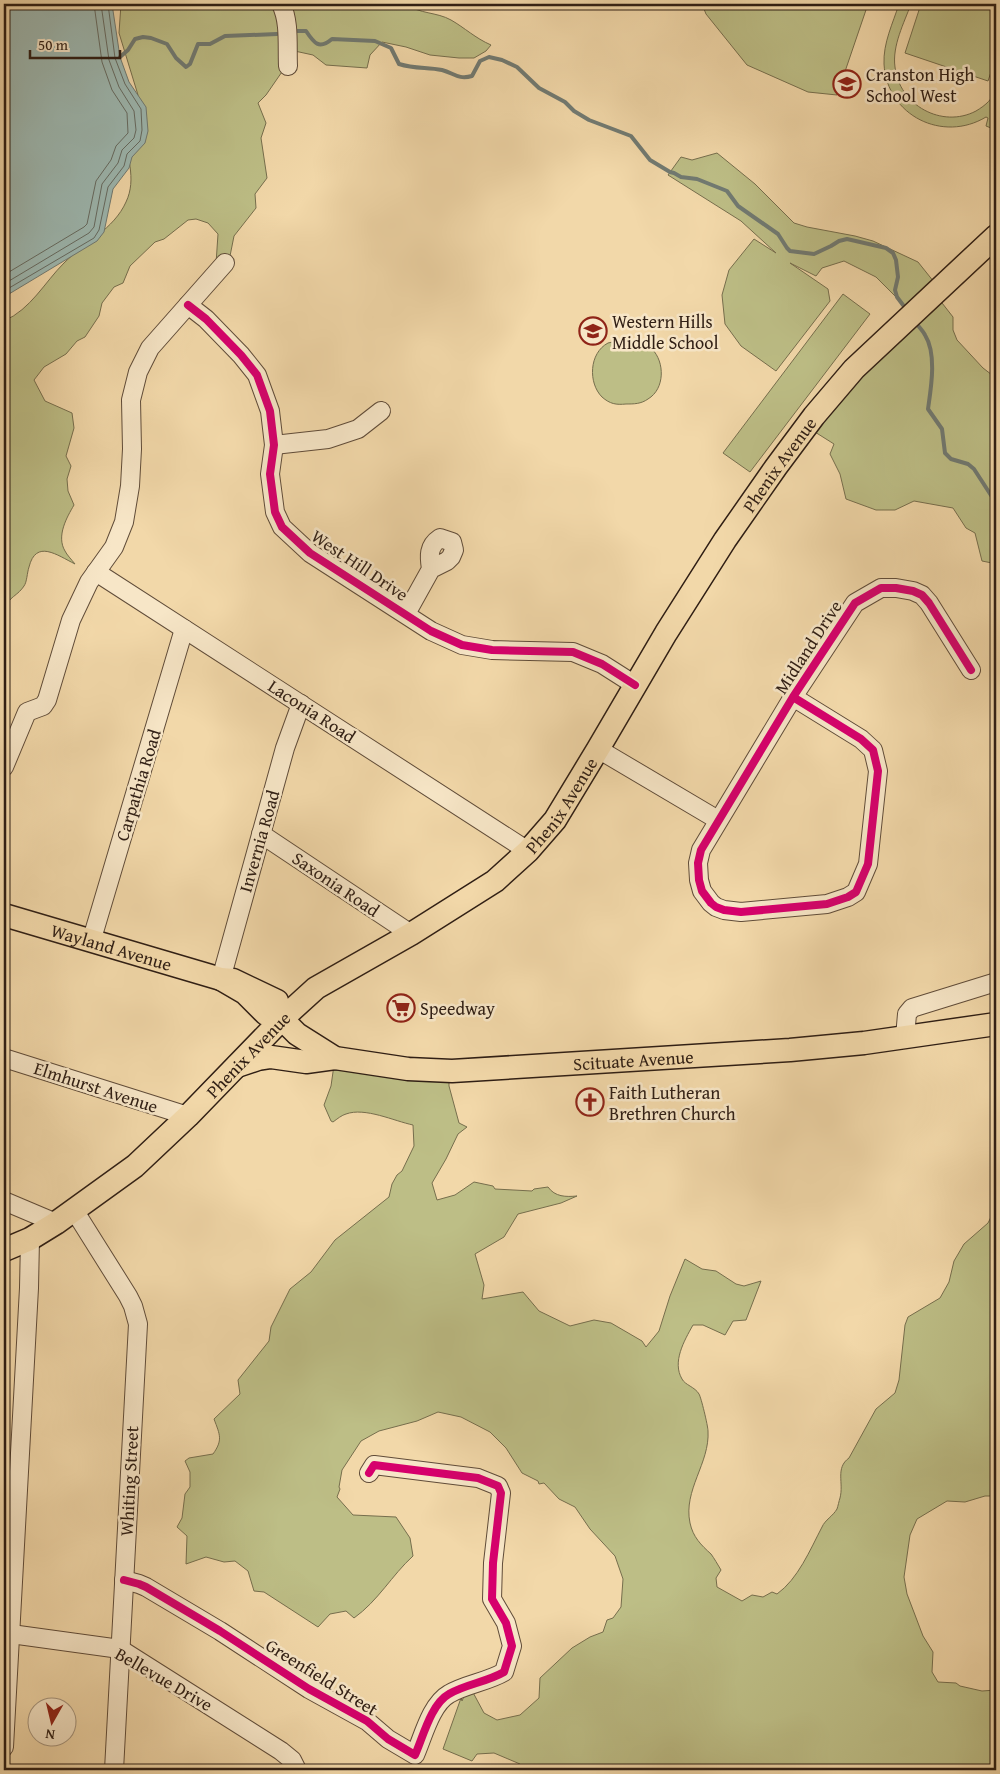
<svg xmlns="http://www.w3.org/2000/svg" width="1000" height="1774" font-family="'Gentium Book Plus',serif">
<rect width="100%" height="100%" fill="#f2d8a9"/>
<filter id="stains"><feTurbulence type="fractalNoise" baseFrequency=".004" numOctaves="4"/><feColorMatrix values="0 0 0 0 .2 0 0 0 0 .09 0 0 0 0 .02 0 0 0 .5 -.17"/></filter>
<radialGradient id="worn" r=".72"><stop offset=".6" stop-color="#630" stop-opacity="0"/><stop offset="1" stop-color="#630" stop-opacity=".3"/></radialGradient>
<!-- green -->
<g fill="#bdbe86" stroke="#766e4d">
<path d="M 121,4 L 406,4 C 419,14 437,12 451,20 C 465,28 475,38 491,45 L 486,51 L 474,58 L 459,58 L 430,55 L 406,47 L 382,42 L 370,55 L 367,68 L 326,65 L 313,55 L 290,50 L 286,66 L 266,95 L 258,103 L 266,123 L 261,138 L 267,178 L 255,194 L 256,208 L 234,236 L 230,256 L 216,264 L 218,234 L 208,223 L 196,219 L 188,220 L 164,239 L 155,242 L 130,266 L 123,283 L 114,287 L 102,303 L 99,316 L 85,337 L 77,341 L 66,354 L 44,367 L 34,380 L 45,401 L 72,413 L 74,428 L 66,456 L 71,466 L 67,479 L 68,491 L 74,505 C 67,517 56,536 65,551 C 67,555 71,559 75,564 C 57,555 36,539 29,567 C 27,573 27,582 24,586 C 16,598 7,596 4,614 L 4,321 C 31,309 44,283 64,263 C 84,243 114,229 126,202 C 137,179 127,154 122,131 L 136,104 L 138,95 L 119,33 Z"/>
<path d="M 702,4 L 868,4 L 837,95 L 808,92 L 747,65 L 706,14 Z"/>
<path d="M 899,4 L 911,4 C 904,23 892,46 895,67 C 899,105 942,129 976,111 C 986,105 993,99 996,88 L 996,130 L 986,126 L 988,118 L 986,117 C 943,143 887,116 884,64 C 883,43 893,23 899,4 Z"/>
<path d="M 921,4 L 996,4 L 996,57 L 988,81 L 905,53 Z"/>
<path d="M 717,153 L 755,184 L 794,223 L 807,227 L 855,236 L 873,241 L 918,262 L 938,287 L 935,294 L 953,317 L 953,330 L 957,340 L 983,368 L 996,378 L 996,567 L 992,563 L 982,561 L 975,533 L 966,528 L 953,508 L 914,501 L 895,510 L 876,510 L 846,499 L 840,474 L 830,454 L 834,444 L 807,427 L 911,312 L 876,277 L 844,261 L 822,268 L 816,276 L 790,263 L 828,289 L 830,301 L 776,371 L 741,346 L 725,324 L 722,295 L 729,270 L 754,239 L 776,253 L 741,221 L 668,175 L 681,157 L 692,160 Z"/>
<path d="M 843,294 L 870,314 L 750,472 L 723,453 Z"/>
<path d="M 631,341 C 638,342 646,343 652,349 C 665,362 665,389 648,399 C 641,404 634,404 626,404 C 616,405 610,404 602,397 C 588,383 589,353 608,343 C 614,341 624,341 631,341 Z"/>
<path d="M 335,1058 L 449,1068 L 449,1086 L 459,1123 L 467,1127 L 458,1134 L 446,1159 L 432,1183 L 437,1200 L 455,1195 L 474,1182 L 493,1186 L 495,1189 L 532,1191 L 534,1189 L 548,1187 C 555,1197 566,1197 577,1196 L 561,1203 L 518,1214 L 504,1237 L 475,1254 L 484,1285 L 482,1299 L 523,1292 L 539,1311 L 570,1326 L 594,1320 L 611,1323 L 642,1341 L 646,1347 L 659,1331 L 670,1296 L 685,1259 L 702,1269 L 716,1271 L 736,1284 L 744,1286 L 761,1281 L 746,1320 L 733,1321 L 725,1335 L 703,1325 L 693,1325 C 684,1341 672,1362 682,1379 C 685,1385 695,1387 699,1394 C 701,1397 708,1426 708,1431 C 710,1463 683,1490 690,1523 C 693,1537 701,1545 711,1554 C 714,1558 718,1565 721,1570 L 716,1578 L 717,1587 L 742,1601 L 752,1595 L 763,1597 L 772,1592 L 777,1594 C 798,1579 810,1550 822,1527 C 825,1520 833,1516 837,1509 C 838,1506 839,1501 840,1498 C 844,1483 835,1468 849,1458 L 876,1409 L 895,1393 L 899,1380 L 905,1325 L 908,1317 L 940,1298 L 949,1282 L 954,1261 L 964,1244 L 988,1223 L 996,1207 L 996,1496 L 985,1496 L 965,1502 L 947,1501 L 917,1519 L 910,1535 L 904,1577 L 907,1594 L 923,1636 L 933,1652 L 932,1672 L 938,1682 L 956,1683 L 960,1686 L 982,1691 L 996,1690 L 996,1770 L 523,1770 L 520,1764 L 494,1753 L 477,1754 L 472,1761 L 443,1749 L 461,1698 L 462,1701 L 469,1685 L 484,1713 L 497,1720 L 520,1715 L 539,1698 L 540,1678 L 572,1648 L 590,1637 L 603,1632 L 607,1620 L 613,1618 L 621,1607 L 623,1579 L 615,1556 L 590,1529 L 575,1507 L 559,1499 L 544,1483 L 539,1484 L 538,1481 L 522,1473 L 506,1448 L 490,1432 L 461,1417 L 438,1412 L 417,1421 L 379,1431 L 361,1441 L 342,1470 L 339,1487 L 340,1489 L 337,1497 L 353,1515 L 396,1517 L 410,1538 L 413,1556 C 392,1575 378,1601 354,1618 L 346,1611 L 330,1614 L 318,1627 L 264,1592 L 254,1591 L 248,1571 L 235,1561 L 224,1562 L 206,1557 L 186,1564 L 187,1536 L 177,1527 L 182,1518 L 185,1494 L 190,1487 L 190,1472 L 185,1461 L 189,1458 L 213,1454 C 223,1440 220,1435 214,1419 L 240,1394 L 238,1380 L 269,1341 L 271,1327 L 290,1289 L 311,1272 L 335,1240 L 389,1197 L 392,1184 L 397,1175 L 402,1171 L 414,1146 L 413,1125 C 394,1121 365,1107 346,1114 C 342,1115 337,1119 333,1122 L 331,1121 L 324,1105 L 331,1086 Z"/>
</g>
<!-- water -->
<path fill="#9db8b1" stroke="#717a72" d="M 4,4 L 112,4 L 120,57 L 129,82 L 146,107 L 148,131 L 145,143 L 132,157 L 129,168 L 113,189 L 104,232 L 97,241 L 4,297 Z"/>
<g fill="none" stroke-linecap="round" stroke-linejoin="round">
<!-- shore -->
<g stroke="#666b62" stroke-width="1">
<path d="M 4,275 L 84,227 L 87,224 L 96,181 L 111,160 L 116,146 L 128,133 L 127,113 L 112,90 L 102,62 L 94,4"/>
<path d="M 4,284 L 89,233 L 94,227 L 102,184 L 118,163 L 122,150 L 134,138 L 136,130 L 134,111 L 119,87 L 109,60 L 101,4"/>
<path d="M 4,291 L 94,238 L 99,230 L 108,187 L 124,166 L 127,154 L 140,141 L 142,130 L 141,109 L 125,84 L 115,58 L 108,4"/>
</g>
<!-- stream -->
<g stroke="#717a72" stroke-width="4">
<path d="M 297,31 L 306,31 C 314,43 319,50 332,39 L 375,41 L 391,48 L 399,64 C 415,69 427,67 442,70 C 454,73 458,80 472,76 L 480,61 L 489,57 L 502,60 L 517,67 L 539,88 L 565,102 L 574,111 L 589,120 L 631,136 L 650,160 L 670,172 L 674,173 L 681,177 L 697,179 L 727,191 L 738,206 L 778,234 L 787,248 L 790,251 L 814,254 L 831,246 L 839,241 L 847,239 L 886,248 L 893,253 L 896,260 L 898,277 L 895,290 L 897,297 L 903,305"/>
<path d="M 120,57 L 128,50 L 135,39 L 143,37 L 151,38 L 167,44 L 176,58 L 186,67 L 190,64 L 198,44 L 210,44 L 225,36 L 277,34"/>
<path d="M 916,323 C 919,327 923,331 925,335 C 937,354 931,388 928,409 L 942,429 L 945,453 L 951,459 L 968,464 L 974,469 L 996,503"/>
</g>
<!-- minor casing -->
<g stroke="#604c39" stroke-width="20">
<g id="minor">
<path d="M 281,4 C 290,22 287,46 288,66"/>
<path d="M 188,305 L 206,319 L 241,355 L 257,375 L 270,411 L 274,445 L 270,474 L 275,512 L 282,527 L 310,553 L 431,631 L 462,645 L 492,650 L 573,652 L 602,664 L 635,685"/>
<path d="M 274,445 L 328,439 L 358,429 L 381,411"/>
<path d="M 96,572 L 528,851"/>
<path d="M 406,614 L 431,569 L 447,561 L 451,557 L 454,550 L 452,542 L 440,538 C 428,546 429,556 431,569"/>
<path d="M 793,697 L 861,739 L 873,750 L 878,771 L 868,864 L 856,892 L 848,897 L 827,904 L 741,912 L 724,910 L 716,907 L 711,903 L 702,891 L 699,880 L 698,863 L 701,850 L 793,697 L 855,603 L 881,588 L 896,588 L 913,591 L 922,595 L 929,603 L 971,670"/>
<path d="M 598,749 L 718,820"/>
<path d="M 4,767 L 27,712 L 43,706 L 47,700 L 71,620 L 89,582 L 114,547 L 124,522 L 130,486 L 132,449 L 131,400 L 138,372 L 150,348 L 225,263"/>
<path d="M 261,834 L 411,934"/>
<path d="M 91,942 L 184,629"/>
<path d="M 221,979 L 285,748 L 301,704"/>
<path d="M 905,1037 L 907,1014 L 912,1008 L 996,982"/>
<path d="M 4,1058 L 188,1116"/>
<path d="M 4,1201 L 56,1223"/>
<path d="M 74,1210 L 128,1296 L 133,1306 L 138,1324 L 114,1770"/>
<path d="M 124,1580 L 139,1584 L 146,1587 L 220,1631 L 309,1689 L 367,1721 L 388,1739 L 415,1755 C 423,1737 431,1704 449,1694 C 466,1684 487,1682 504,1672 L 512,1646 L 506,1623 L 492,1599 L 493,1563 L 501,1493 L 498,1486 L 478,1478 L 374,1465 L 369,1473"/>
<path d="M 11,1634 L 120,1649 L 281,1751 L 292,1760 L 297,1770"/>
<path d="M 4,1747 L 29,1288 L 30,1239"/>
</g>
</g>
<!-- major casing -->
<g stroke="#2f1e14" stroke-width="25">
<g id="major">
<path id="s1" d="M 4,915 L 221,979 L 233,980 L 277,1001 L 282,1019"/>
<path id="s2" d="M 221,979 L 245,993 L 266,1014 L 282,1019 L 297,1034 L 335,1058 L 408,1069 L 452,1071 L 790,1050 L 864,1043 L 996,1024"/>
<path d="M 237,1066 L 258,1059 L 271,1057 L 306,1062 L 335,1058"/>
<path id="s3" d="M 4,1250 L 30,1239 L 56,1223 L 135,1166 L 188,1116 L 282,1019 L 316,988 L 411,934 L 495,881 L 528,851 L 555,820 L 598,749 L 666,633 L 725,540 L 776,467 L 814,416 L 854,369 L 996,236"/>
</g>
</g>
<!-- minor -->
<use href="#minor" stroke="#f7e6c7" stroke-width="18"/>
<!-- major -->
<use href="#major" stroke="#f2d8a9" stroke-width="22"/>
<!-- cycleway casing -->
<g stroke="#f7e6c7" stroke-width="11">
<g id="cycleway">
<path d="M 188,305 L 206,319 L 241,355 L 257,375 L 270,411 L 274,445 L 270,474 L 275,512 L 282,527 L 310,553 L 431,631 L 462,645 L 492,650 L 573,652 L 602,664 L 635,685"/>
<path d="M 793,697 L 861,739 L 873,750 L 878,771 L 868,864 L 856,892 L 848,897 L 827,904 L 741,912 L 724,910 L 716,907 L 711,903 L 702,891 L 699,880 L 698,863 L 701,850 L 793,697 L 855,603 L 881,588 L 896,588 L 913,591 L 922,595 L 929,603 L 971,670"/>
<path d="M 124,1580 L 139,1584 L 146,1587 L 220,1631 L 309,1689 L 367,1721 L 388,1739 L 415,1755 C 423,1737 431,1704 449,1694 C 466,1684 487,1682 504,1672 L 512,1646 L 506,1623 L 492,1599 L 493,1563 L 501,1493 L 498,1486 L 478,1478 L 374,1465 L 369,1473"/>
</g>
</g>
<!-- cycleway -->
<use href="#cycleway" stroke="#d6006c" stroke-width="8"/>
</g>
<!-- icons -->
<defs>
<g id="school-ring" transform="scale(1.4375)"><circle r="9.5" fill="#f7e6c7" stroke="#8f2418" stroke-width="1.5"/><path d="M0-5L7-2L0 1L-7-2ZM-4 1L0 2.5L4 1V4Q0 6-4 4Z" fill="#8f2418"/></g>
<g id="supermarket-ring" transform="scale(1.4375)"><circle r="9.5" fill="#f7e6c7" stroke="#8f2418" stroke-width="1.5"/><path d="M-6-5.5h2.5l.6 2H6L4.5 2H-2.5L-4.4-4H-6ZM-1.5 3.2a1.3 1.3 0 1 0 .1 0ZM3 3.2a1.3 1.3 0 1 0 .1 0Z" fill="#8f2418"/></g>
<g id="church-ring" transform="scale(1.4375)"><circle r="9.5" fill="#f7e6c7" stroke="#8f2418" stroke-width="1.5"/><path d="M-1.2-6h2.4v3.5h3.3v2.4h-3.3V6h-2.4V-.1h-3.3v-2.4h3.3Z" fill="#8f2418"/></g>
</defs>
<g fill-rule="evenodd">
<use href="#school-ring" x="847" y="84"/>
<use href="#school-ring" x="593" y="331"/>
<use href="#supermarket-ring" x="401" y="1008"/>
<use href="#church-ring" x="590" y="1102"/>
</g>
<g text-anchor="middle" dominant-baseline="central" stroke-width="5" stroke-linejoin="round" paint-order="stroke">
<!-- poi labels -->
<g font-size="18" fill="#2f1e14" stroke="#f7e6c7" text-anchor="start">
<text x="866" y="74">Cranston High<tspan x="866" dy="21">School West</tspan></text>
<text x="612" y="321">Western Hills<tspan x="612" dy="21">Middle School</tspan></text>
<text x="420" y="1008">Speedway</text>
<text x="609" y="1092">Faith Lutheran<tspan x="609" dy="21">Brethren Church</tspan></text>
</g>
<!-- street labels -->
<g font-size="18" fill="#2f1e14" stroke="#f7e6c7">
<text stroke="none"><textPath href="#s3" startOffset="1125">Phenix Avenue</textPath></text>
<text transform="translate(360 565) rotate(34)">West Hill Drive</text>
<text transform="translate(808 647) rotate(-57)">Midland Drive</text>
<text transform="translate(312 711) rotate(33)">Laconia Road</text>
<text transform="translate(138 785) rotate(-73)">Carpathia Road</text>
<text stroke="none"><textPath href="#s3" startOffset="720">Phenix Avenue</textPath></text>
<text transform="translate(259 841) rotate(-74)">Invernia Road</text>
<text transform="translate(336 884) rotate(34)">Saxonia Road</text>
<text stroke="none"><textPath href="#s1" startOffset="112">Wayland Avenue</textPath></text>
<text stroke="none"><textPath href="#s3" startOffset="315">Phenix Avenue</textPath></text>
<text stroke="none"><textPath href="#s2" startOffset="440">Scituate Avenue</textPath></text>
<text transform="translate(96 1087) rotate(18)">Elmhurst Avenue</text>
<text transform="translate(129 1481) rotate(-87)">Whiting Street</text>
<text transform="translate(322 1677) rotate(32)">Greenfield Street</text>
<text transform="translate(164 1679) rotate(30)">Bellevue Drive</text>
</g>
</g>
<!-- margin -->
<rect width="1000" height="1774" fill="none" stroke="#f2d8a9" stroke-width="20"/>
<rect x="5" y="5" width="990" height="1764" fill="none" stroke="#2f1e14" stroke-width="2.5"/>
<rect x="10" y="10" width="980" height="1754" fill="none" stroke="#2f1e14"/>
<!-- north arrow -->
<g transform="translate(52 1722) rotate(188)"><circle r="24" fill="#f7e6c7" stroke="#a7967f"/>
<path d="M0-4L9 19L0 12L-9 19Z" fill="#8f2418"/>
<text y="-8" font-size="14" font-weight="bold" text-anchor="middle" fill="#2f1e14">N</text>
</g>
<!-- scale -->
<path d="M30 50v8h90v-8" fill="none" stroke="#2f1e14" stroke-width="2.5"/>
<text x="38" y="50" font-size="15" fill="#2f1e14" stroke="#f7e6c7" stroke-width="4" paint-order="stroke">50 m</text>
<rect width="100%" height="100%" filter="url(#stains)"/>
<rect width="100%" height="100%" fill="url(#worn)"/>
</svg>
